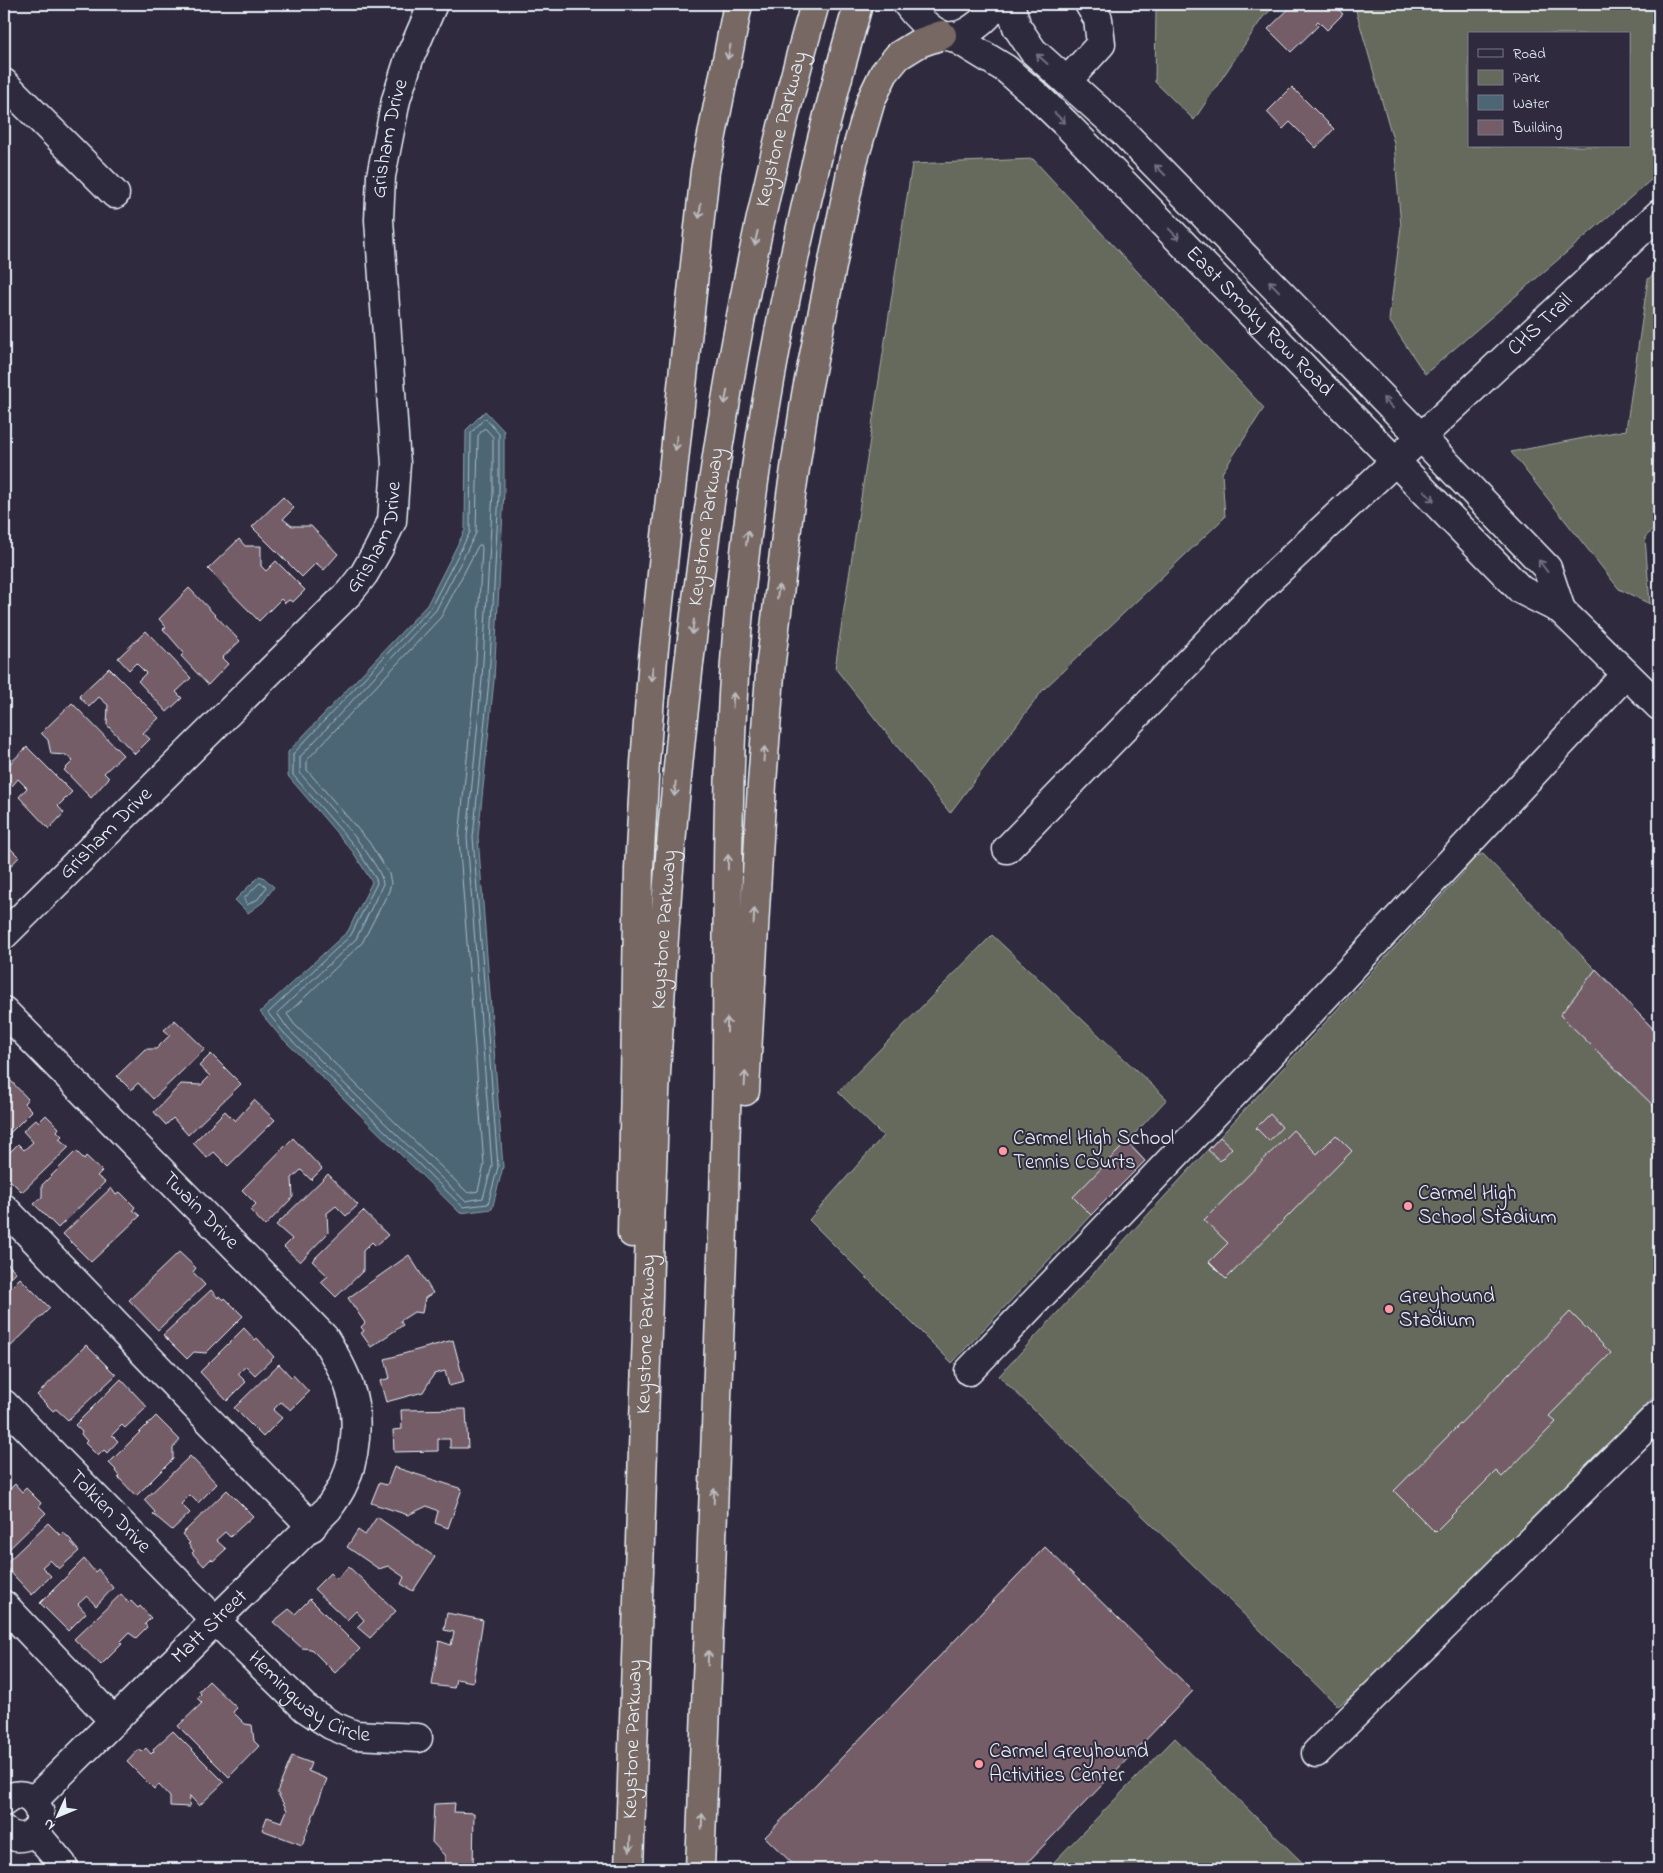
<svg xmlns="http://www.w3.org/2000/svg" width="1663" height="1873" font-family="'Indie Flower',sans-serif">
<rect width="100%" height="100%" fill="#2f2a3d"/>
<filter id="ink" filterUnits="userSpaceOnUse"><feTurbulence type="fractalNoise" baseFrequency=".02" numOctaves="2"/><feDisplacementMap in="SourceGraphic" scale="10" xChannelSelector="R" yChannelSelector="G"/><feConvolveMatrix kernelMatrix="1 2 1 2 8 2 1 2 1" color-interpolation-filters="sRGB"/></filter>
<g filter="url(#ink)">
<!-- green -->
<g fill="#656a5d" stroke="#a6aeaa" fill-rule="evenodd">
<path d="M 1151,4 L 1278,4 L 1263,17 L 1194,120 L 1155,82 L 1156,10 Z"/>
<path d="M 1354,4 L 1659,4 L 1659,173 L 1425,374 L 1389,320 L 1401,227 L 1394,143 ZM 1469,34 L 1629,34 L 1629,146 L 1469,146 Z"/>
<path d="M 1033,159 L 1264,408 L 1222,473 L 1225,517 L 1043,690 L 950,813 L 835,668 L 912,164 Z"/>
<path d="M 1659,269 L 1659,525 L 1645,537 L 1650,604 L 1619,589 L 1511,452 L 1626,430 L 1648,279 Z"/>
<path d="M 1483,854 L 1659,1035 L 1659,1391 L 1470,1591 L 1424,1646 L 1338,1706 L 999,1376 L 1465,871 L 1468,860 Z"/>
<path d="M 992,935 L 1167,1099 L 1127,1142 L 1145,1161 L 1091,1215 L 952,1363 L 809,1220 L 883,1136 L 838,1092 Z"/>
<path d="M 1175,1738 L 1309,1869 L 1047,1869 Z"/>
</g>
<!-- water -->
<g fill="#4d6675" stroke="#8b9ea9">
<path d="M 485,411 L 504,431 L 504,492 L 494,680 L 478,837 L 503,1167 L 492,1209 L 460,1213 L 280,1036 L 260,1012 L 348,931 L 372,882 L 353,852 L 288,776 L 288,752 L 427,605 L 465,530 L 466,430 Z"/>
<path d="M 259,876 L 263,877 L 274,887 L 263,902 L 248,913 L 235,900 Z"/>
</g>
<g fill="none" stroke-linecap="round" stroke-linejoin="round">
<!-- shore -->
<g stroke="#aab9c4" stroke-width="1">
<path d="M 486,419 L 499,434 L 499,492 L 489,680 L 473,837 L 498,1167 L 488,1204 L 463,1207 L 284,1033 L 268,1013 L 351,935 L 377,883 L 376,879 L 357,849 L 293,775 L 293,754 L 431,607 L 470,532 L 471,433 L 483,420 Z"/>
<path d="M 486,429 L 493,437 L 493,492 L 482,679 L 467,837 L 492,1166 L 483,1198 L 465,1201 L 288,1029 L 277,1013 L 356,939 L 383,884 C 383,863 316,792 300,773 L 300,757 L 436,610 L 476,533 L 478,436 L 483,429 Z"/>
<path d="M 481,545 L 482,548 L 475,679 L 459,838 L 484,1165 L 478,1191 L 468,1193 L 294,1024 L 287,1014 L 362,943 L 389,891 L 391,883 L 389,874 L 369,842 L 307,770 L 307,760 L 441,617 L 478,546 Z"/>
<path d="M 260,883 L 265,885 L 266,888 L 258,899 L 247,905 L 244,899 Z"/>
</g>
</g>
<!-- building -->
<g fill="#755d68" stroke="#e8f1f8">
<path d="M 1294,4 L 1333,4 L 1343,14 L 1327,30 L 1318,21 L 1316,23 L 1318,26 L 1291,52 L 1268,29 Z"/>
<path d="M 1292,87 L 1334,129 L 1316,148 L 1290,122 L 1283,129 L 1267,112 Z"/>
<path d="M 283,497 L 294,508 L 283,519 L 292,526 L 311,526 L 338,554 L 324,570 L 316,563 L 302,577 L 252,527 Z"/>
<path d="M 239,539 L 245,546 L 261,546 L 261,566 L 266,571 L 276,561 L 305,590 L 293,602 L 289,600 L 285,603 L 281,599 L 259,621 L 208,569 Z"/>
<path d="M 189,588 L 240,641 L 222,658 L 228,664 L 208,685 L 181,656 L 184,653 L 163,629 L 166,627 L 159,619 Z"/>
<path d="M 146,631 L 191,678 L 176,692 L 182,698 L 167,712 L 138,681 L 146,673 L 136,663 L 129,670 L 118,658 Z"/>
<path d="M 109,668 L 159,718 L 143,733 L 150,739 L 135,754 L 107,725 L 108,705 L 99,697 L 89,707 L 79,696 Z"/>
<path d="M 72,703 L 123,755 L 104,773 L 109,778 L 91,798 L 64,770 L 73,761 L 66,755 L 51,754 L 48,740 L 41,733 Z"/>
<path d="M 27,747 L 72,792 L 58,806 L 64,813 L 49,829 L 19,797 L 27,788 L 18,779 L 12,786 L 4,778 L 4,769 Z"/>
<path d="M 4,842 L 19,857 L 6,871 L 4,869 Z"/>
<path d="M 1596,969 L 1659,1035 L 1659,1111 L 1560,1015 Z"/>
<path d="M 175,1020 L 205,1049 L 153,1099 L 138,1083 L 131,1090 L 117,1076 L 145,1049 L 156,1049 L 170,1035 L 164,1030 Z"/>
<path d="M 211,1054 L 241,1084 L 188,1135 L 173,1118 L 166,1125 L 154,1112 L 181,1084 L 201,1085 L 210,1076 L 199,1066 Z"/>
<path d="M 10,1080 L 28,1099 L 24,1103 L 32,1111 L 4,1139 L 4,1085 Z"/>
<path d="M 254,1100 L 275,1120 L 228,1166 L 214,1152 L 207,1158 L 193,1143 L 225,1111 L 235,1121 Z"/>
<path d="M 1270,1114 L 1282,1127 L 1269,1141 L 1256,1128 Z"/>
<path d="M 46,1115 L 59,1128 L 57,1131 L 62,1136 L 59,1139 L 69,1147 L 22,1192 L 4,1174 L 4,1158 L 18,1144 L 24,1150 L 33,1142 L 23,1131 L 36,1119 L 39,1122 Z"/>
<path d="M 1293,1130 L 1317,1154 L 1336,1135 L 1352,1151 L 1226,1279 L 1209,1262 L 1228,1243 L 1204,1220 Z"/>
<path d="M 1220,1137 L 1232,1148 L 1220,1161 L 1208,1150 Z"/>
<path d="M 293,1138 L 322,1169 L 311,1180 L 301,1170 L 292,1178 L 293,1197 L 265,1226 L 250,1210 L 256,1204 L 242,1190 Z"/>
<path d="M 1127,1142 L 1145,1161 L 1091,1215 L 1073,1197 Z"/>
<path d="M 76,1151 L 84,1159 L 86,1156 L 102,1171 L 97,1176 L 105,1182 L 58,1228 L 34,1204 L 42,1197 L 42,1185 Z"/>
<path d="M 328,1174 L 358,1205 L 346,1216 L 336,1206 L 327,1213 L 328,1233 L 300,1262 L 284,1247 L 292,1239 L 276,1225 Z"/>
<path d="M 111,1188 L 116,1195 L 120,1192 L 135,1207 L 133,1210 L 140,1216 L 91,1262 L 63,1234 Z"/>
<path d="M 363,1211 L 388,1235 L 376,1246 L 372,1242 L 363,1251 L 363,1271 L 336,1297 L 321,1282 L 328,1276 L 312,1261 Z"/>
<path d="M 179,1252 L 196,1268 L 193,1272 L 205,1285 L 158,1330 L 129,1300 Z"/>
<path d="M 409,1255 L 433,1293 L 425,1298 L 422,1313 L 414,1312 L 400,1321 L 403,1325 L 371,1347 L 361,1333 L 364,1331 L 361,1327 L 365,1323 L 348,1298 Z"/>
<path d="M 4,1260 L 16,1272 L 4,1285 Z"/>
<path d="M 20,1278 L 50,1308 L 4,1353 L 4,1294 Z"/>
<path d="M 211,1290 L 218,1298 L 219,1296 L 223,1300 L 225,1298 L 243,1316 L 206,1353 L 194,1352 L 187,1359 L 163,1335 Z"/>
<path d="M 1570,1312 L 1611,1353 L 1549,1416 L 1556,1422 L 1502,1477 L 1496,1471 L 1435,1532 L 1394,1491 Z"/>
<path d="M 244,1328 L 255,1340 L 257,1338 L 274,1357 L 255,1375 L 246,1366 L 238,1374 L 246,1382 L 227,1401 L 200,1372 Z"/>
<path d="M 453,1340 L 464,1382 L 449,1386 L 445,1371 L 434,1374 L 423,1392 L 386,1402 L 380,1381 L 390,1378 L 385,1359 Z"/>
<path d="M 86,1345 L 116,1375 L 68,1420 L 56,1409 L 53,1411 L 37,1395 Z"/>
<path d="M 279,1364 L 291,1377 L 293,1375 L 309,1392 L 291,1410 L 281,1402 L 273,1410 L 282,1418 L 263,1437 L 234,1408 Z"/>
<path d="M 121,1379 L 147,1407 L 125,1428 L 122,1425 L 112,1435 L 118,1441 L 107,1453 L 104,1450 L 98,1456 L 85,1443 L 87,1441 L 81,1434 L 82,1432 L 75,1425 Z"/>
<path d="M 466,1409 L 468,1448 L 450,1448 L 450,1439 L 438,1439 L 438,1451 L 394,1452 L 393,1430 L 402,1429 L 401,1410 Z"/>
<path d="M 156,1416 L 180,1440 L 173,1448 L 173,1459 L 136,1496 L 118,1477 L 119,1476 L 115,1471 L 116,1470 L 109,1463 Z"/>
<path d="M 190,1456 L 217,1484 L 198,1503 L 190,1495 L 181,1504 L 190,1513 L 172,1530 L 153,1514 L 155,1512 L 144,1500 Z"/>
<path d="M 394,1467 L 462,1489 L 448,1528 L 435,1523 L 438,1511 L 427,1506 L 408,1515 L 371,1503 L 379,1483 L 387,1485 Z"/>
<path d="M 15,1484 L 22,1492 L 26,1488 L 41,1503 L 39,1506 L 46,1513 L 4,1554 L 4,1495 Z"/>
<path d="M 227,1490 L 253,1516 L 230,1537 L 225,1532 L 216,1540 L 226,1549 L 213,1561 L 211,1559 L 204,1566 L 192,1553 L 194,1551 L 188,1544 L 190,1543 L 182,1534 Z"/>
<path d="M 377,1517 L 435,1557 L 413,1591 L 401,1584 L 404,1577 L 388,1566 L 379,1569 L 347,1547 L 358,1530 L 365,1535 Z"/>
<path d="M 48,1523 L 60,1535 L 63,1532 L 72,1541 L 71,1542 L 79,1551 L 59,1569 L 50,1560 L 42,1567 L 51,1576 L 32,1595 L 4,1565 Z"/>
<path d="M 1045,1547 L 1193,1691 L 1021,1869 L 798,1869 L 765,1837 Z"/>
<path d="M 84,1559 L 95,1572 L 98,1569 L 113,1588 L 96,1606 L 87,1596 L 78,1604 L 86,1613 L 68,1631 L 40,1603 Z"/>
<path d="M 349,1567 L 396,1611 L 370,1638 L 357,1627 L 364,1620 L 356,1611 L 347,1620 L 314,1589 L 330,1573 L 336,1579 Z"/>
<path d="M 121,1594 L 129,1603 L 131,1601 L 138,1608 L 140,1606 L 151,1618 L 145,1624 L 147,1627 L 136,1638 L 129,1633 L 120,1642 L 122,1644 L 101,1665 L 74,1639 Z"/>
<path d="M 310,1599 L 360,1649 L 335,1673 L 311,1649 L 302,1648 L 273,1622 L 289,1609 L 295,1614 Z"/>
<path d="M 447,1613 L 483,1620 L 473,1682 L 456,1679 L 454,1688 L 432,1685 L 439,1641 L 451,1645 L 454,1632 L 444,1630 Z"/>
<path d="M 209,1681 L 237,1708 L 233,1712 L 245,1724 L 252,1725 L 254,1741 L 259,1746 L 229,1777 L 178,1726 L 202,1703 L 197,1698 L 201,1694 L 199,1691 Z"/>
<path d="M 173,1731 L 224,1782 L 199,1806 L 190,1796 L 189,1807 L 170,1806 L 170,1797 L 159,1785 L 154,1789 L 127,1762 L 139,1749 L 142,1752 L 146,1748 L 151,1754 L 154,1751 L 153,1749 Z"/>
<path d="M 292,1756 L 311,1763 L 308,1771 L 327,1779 L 302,1845 L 262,1830 L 267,1817 L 282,1822 L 287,1810 L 277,1792 Z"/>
<path d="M 455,1803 L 454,1812 L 474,1813 L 473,1869 L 431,1869 L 445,1868 L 445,1856 L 432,1842 L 434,1804 Z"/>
</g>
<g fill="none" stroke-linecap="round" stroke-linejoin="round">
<!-- minor casing -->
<g stroke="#e8f1f8" stroke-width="31">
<g id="minor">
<path d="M 907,4 C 915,15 929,30 942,35 C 961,43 988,19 996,4"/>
<path d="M 1010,4 L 1017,27 L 1033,51 L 1122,131 L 1422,438 L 1547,568 L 1561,610"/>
<path id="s1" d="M 952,36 L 1006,69 L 1036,95 L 1065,123 L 1521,590 L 1561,610 L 1659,706"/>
<path d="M 1067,81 L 1101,44 L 1098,19 L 1089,4"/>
<path d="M 4,83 L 115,194"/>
<path id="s2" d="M 1007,849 L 1261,587 L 1659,214"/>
<path id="s3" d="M 4,935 L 349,593 L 364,574 L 379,548 L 392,521 L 396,464 L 379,220 L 381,176 L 396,100 L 409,59 L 433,4"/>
<path id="s4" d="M 4,1011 L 324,1337 C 334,1354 344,1370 350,1389 C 360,1416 356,1461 342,1487 C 338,1495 333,1502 328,1509 L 33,1801"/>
<path d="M 4,1208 L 312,1527"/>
<path d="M 969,1371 L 1246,1081 L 1626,674"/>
<path id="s5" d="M 4,1404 L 216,1621 L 305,1708 L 331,1725 L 355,1735 L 418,1738"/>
<path d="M 4,1605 L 114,1721"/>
<path d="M 1316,1753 L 1659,1414"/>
<path d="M 4,1802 C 31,1778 57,1825 26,1836 C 17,1839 10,1836 4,1830"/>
<path d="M 34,1831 L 62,1864 L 64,1869"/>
</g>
</g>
<!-- highway casing -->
<g stroke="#e8f1f8" stroke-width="31">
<g id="highway">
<path d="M 745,1091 L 762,784 L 771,661 L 791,495 L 806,395 L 853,162 L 871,100 L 884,73 L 898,56 L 919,43 L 942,35"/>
<path d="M 632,1233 L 639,868 L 645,763 L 653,658 L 705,171 L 738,4"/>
<path id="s6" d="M 629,1869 C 635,1690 641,1510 647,1331 C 650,1233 652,1136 658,1038 C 666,881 680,724 701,568 C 726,378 761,188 815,4"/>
<path d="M 700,1869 C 707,1646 718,1423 724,1200 C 725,1149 727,1099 727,1049 C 728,911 726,772 737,634 C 754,424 800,207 858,5"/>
</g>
</g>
<!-- minor -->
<use href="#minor" stroke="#2f2a3d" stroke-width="28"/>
<!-- highway -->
<use href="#highway" stroke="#776864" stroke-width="28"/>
</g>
<!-- one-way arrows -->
<defs><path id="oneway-shaft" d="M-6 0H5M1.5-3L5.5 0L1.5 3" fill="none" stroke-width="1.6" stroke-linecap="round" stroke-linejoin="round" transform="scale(1.25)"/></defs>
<g stroke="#bbbabd">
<use href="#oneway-shaft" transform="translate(729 52) rotate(102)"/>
<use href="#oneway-shaft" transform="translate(700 211) rotate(96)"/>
<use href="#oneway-shaft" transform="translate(756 238) rotate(103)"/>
<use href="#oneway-shaft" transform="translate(726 397) rotate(100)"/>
<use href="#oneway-shaft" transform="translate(676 443) rotate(96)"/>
<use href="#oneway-shaft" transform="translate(747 538) rotate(-83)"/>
<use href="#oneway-shaft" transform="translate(778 592) rotate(-83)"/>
<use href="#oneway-shaft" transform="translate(693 627) rotate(97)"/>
<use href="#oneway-shaft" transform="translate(652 674) rotate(95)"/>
<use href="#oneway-shaft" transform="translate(733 700) rotate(-87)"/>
<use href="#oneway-shaft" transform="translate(764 754) rotate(-86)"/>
<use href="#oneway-shaft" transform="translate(675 789) rotate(95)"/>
<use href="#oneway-shaft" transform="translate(728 862) rotate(-89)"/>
<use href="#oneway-shaft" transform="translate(754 916) rotate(-87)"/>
<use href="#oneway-shaft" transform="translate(727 1025) rotate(-90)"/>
<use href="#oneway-shaft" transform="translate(745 1079) rotate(-87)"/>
<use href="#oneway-shaft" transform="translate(714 1496) rotate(-88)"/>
<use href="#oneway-shaft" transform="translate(708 1658) rotate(-88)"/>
<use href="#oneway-shaft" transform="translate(702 1821) rotate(-88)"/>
<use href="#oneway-shaft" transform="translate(630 1844) rotate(92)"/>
</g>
<g stroke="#70707e">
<use href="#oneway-shaft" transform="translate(1042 59) rotate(-138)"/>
<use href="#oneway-shaft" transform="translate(1060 118) rotate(44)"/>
<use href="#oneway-shaft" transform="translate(1160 170) rotate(-135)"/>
<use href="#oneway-shaft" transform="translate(1174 234) rotate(46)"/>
<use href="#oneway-shaft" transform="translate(1274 286) rotate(-134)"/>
<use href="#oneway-shaft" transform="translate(1388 403) rotate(-134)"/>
<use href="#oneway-shaft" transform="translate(1429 496) rotate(46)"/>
<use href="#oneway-shaft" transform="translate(1543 566) rotate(-127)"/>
</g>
</g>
<!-- markers -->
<g fill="#ff9aa2" stroke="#2f2a3d" stroke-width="2">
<circle cx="1003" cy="1151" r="5"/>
<circle cx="1408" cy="1206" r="5"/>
<circle cx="1389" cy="1309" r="5"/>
<circle cx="979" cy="1764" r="5"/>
</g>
<g text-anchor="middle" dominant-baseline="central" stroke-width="4" stroke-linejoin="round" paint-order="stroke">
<!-- street labels -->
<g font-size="21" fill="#e8f1f8" stroke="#2f2a3d">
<text stroke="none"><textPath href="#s6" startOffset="1750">Keystone Parkway</textPath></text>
<text stroke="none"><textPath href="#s3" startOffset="954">Grisham Drive</textPath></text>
<text stroke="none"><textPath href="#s1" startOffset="421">East Smoky Row Road</textPath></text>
<text stroke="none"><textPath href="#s2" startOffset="748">CHS Trail</textPath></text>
<text stroke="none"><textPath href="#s6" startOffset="1345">Keystone Parkway</textPath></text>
<text stroke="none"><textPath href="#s3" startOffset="549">Grisham Drive</textPath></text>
<text stroke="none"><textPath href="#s3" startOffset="144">Grisham Drive</textPath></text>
<text stroke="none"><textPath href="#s6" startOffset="940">Keystone Parkway</textPath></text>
<text stroke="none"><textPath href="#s4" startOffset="280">Twain Drive</textPath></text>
<text stroke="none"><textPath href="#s6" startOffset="535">Keystone Parkway</textPath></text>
<text stroke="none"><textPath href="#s5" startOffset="151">Tolkien Drive</textPath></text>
<text transform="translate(210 1627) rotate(-44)">Matt Street</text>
<text stroke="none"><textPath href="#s5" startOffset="426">Hemingway Circle</textPath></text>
<text stroke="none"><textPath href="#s6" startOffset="130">Keystone Parkway</textPath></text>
</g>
<!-- poi labels -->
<g font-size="21" fill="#e8f1f8" stroke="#2f2a3d" text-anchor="start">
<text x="1013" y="1139">Carmel High School<tspan x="1013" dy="24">Tennis COurts</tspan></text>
<text x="1418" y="1194">Carmel High<tspan x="1418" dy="24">School Stadium</tspan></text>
<text x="1399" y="1297">Greyhound<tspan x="1399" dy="24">Stadium</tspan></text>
<text x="989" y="1752">Carmel Greyhound<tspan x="989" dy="24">Activities Center</tspan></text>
</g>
</g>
<!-- margin -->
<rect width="1663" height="1873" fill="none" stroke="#2f2a3d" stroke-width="20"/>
<rect x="10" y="10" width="1643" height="1853" fill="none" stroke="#e8f1f8" stroke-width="2" filter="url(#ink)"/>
<!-- legend -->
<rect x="1468" y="32" width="162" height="115" fill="#2f2a3d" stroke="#797a88"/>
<rect x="1478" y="49" width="25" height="8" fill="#2f2a3d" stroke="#797a88"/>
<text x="1513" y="58" font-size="15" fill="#e8f1f8">Road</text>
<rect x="1478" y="70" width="25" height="15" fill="#656a5d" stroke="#797a88"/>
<text x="1513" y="82" font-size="15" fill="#e8f1f8">Park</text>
<rect x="1478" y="95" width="25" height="15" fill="#4d6675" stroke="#797a88"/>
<text x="1513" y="108" font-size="15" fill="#e8f1f8">Water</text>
<rect x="1478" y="120" width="25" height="15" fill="#755d68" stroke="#797a88"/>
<text x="1513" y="132" font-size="15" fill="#e8f1f8">Building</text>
<!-- north arrow -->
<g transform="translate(58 1816) rotate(226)" stroke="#2f2a3d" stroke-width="4" paint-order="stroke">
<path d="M0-4L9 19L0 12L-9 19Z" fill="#e8f1f8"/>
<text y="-8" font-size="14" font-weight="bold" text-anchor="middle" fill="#e8f1f8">N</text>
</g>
</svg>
